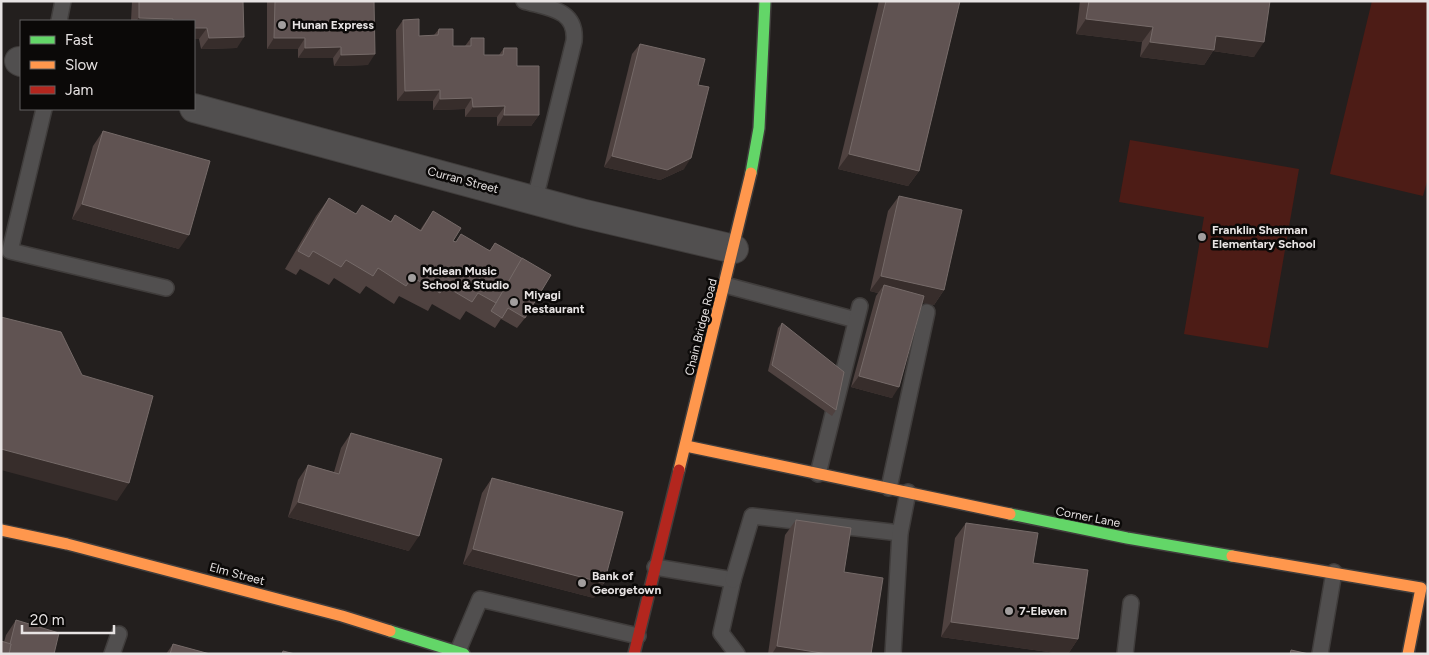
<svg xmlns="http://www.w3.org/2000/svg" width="1429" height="655" font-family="Figtree,sans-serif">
<rect width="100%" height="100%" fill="#231f1e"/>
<!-- park -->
<g fill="#4d1c16">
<path d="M 1372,1 L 1428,1 L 1428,178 L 1423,196 L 1330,174 Z"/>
<path d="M 1130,140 L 1299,169 L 1268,348 L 1184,334 L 1204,217 L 1119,202 Z"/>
</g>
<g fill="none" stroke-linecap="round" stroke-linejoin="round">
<!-- lane casing -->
<g stroke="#403d3c" stroke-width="18">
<g id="lane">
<path d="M 524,1 C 548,8 577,9 574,41 L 535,199"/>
<path d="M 59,21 L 63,1"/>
<path d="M 44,109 L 10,251 L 166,288"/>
<path d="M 725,285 L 856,320"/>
<path d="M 818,474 L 860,306"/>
<path d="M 889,488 L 927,312"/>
<path d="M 655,567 L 733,580 L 721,633 L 737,654"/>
<path d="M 733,580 L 752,516 L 900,533"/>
<path d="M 458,651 L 480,599 L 638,636"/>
<path d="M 112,654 L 119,634"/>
<path d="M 893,654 L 900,533 L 908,492"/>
<path d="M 1125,654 L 1131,603"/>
<path d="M 1320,654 L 1334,572"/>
</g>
</g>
<!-- street casing -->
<g stroke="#403d3c" stroke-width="30">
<g id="street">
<path d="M 19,61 L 21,62"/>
<path d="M 194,108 L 581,213 L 734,249"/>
</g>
</g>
<!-- fast casing -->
<g stroke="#403d3c" stroke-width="14">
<g id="fast">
<path d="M 751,173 L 759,128 L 765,1"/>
<path d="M 1010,514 L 1127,538 L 1232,556"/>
<path d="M 390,631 L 464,654"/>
</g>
</g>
<!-- slow casing -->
<g stroke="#403d3c" stroke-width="14">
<g id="slow">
<path d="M 686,446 L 1010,514"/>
<path d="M 679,470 L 751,173"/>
<path d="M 1,530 L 67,544 L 342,616 L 390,631"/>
<path d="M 1232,556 L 1421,588 L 1408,654"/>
</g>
</g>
<!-- jam casing -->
<g stroke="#403d3c" stroke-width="14">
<path id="jam" d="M 634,654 L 679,470"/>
</g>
<!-- lane -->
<use href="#lane" stroke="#514f4f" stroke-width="15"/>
<!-- street -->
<use href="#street" stroke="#514f4f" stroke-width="28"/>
<!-- fast -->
<use href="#fast" stroke="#63d668" stroke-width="11"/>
<!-- slow -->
<use href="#slow" stroke="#ff974d" stroke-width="11"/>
<!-- jam -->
<use href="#jam" stroke="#b3261e" stroke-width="11"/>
</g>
<!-- wall -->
<g fill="#4f4240">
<path d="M 132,1 L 243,1 L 237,48 L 201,49 L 199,39 L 194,39 L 194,21 L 131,21 Z"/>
<path d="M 267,1 L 374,1 L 368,65 L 334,66 L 333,58 L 298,58 L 298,49 L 267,49 Z"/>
<path d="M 879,1 L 960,1 L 919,171 L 908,186 L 838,169 Z"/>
<path d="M 1080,1 L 1270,1 L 1254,57 L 1213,51 L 1204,65 L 1140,57 L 1142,42 L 1076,34 Z"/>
<path d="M 403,20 L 419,36 L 434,35 L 439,29 L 453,46 L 465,46 L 471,38 L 484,55 L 499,55 L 504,48 L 517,66 L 539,115 L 531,126 L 497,126 L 497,117 L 465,117 L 465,109 L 433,110 L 433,101 L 397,101 L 396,30 Z"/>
<path d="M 640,44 L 698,85 L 684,169 L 660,180 L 604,167 L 632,54 Z"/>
<path d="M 103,131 L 179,249 L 72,219 L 93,146 Z"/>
<path d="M 899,196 L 944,290 L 934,305 L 923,302 L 892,398 L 851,387 L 876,296 L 878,293 L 870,291 L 888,211 Z"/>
<path d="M 329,198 L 356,214 L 362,205 L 390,222 L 395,215 L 420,230 L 433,211 L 453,241 L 490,250 L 495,243 L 525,318 L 517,328 L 501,319 L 495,328 L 466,311 L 460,320 L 432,304 L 428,311 L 399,296 L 394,304 L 366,286 L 360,294 L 334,278 L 329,285 L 300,269 L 296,275 L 285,269 L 316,216 Z"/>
<path d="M 782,323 L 836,410 L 832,416 L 768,371 L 778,328 Z"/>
<path d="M 351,433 L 409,551 L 288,517 L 298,480 L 308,465 L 334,472 L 341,448 Z"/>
<path d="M 492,478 L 594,598 L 463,564 L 482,493 Z"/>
<path d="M 796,520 L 844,572 L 871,654 L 768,654 L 785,535 Z"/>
<path d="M 966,523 L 1033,563 L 1078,639 L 1068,654 L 1063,654 L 941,637 L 955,538 Z"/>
<path d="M 16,620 L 54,654 L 4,642 L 6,635 Z"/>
<path d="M 173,644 L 210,654 L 166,654 Z"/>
</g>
<!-- shaded-wall -->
<g fill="#372d2b">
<path d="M 139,18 L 173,19 L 171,21 L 136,21 Z"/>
<path d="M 1086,19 L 1153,27 L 1142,42 L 1076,34 Z"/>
<path d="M 194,28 L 207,28 L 199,39 L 194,39 Z"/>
<path d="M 1216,36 L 1264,42 L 1254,57 L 1213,51 L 1204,65 L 1140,57 L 1150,42 Z"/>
<path d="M 244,37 L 237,48 L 201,49 L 209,38 Z"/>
<path d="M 274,38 L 305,38 L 298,49 L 267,49 Z"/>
<path d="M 341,47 L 333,58 L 298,58 L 305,48 Z"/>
<path d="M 375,54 L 368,65 L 334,66 L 341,55 Z"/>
<path d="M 440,90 L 433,101 L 397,101 L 405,91 Z"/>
<path d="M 472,98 L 465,109 L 433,110 L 440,99 Z"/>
<path d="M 505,106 L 497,117 L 465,117 L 473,107 Z"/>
<path d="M 504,115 L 539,115 L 531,126 L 497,126 Z"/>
<path d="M 849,154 L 919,171 L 908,186 L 838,169 Z"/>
<path d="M 612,156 L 691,158 L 684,169 L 660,180 L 604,167 Z"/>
<path d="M 82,204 L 189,235 L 179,249 L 72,219 Z"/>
<path d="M 881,276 L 944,290 L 934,305 L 881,294 L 884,285 L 878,293 L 870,291 Z"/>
<path d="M 859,376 L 899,387 L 892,398 L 851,387 Z"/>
<path d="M 1,449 L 129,483 L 117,501 L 1,470 Z"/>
<path d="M 298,502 L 419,536 L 409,551 L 288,517 Z"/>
<path d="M 473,549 L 604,583 L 594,598 L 463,564 Z"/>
<path d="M 951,622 L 1078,639 L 1068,654 L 1063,654 L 941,637 Z"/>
<path d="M 777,646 L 828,654 L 772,654 Z"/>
</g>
<!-- building -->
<g fill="#605352" stroke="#756a68">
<path d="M 139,1 L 243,1 L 244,37 L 209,38 L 207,28 L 194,28 L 194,21 L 173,21 L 173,19 L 139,18 Z"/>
<path d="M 275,1 L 374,1 L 375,54 L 341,55 L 341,47 L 305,48 L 305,38 L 274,38 Z"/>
<path d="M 886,1 L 960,1 L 919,171 L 849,154 Z"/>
<path d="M 1089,1 L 1270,1 L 1264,42 L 1216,36 L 1214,50 L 1150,42 L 1153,27 L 1086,19 Z"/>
<path d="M 419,19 L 419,36 L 438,35 L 439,29 L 453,29 L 453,46 L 471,46 L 471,38 L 484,38 L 484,55 L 503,55 L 504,48 L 517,48 L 517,66 L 539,66 L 539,115 L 504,115 L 505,106 L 473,107 L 472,98 L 440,99 L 440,90 L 405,91 L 403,20 Z"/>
<path d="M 640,44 L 705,59 L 698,85 L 709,87 L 691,158 L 667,170 L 612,156 Z"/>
<path d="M 103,131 L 210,161 L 189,235 L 82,204 Z"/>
<path d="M 899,196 L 962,210 L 944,290 L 881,276 Z"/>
<path d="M 329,198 L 356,214 L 362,205 L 391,222 L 395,215 L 421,231 L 433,211 L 461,228 L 453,241 L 456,242 L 461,234 L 490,251 L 495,243 L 523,259 L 496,303 L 478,293 L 472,302 L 445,286 L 440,293 L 412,277 L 406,286 L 378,268 L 373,276 L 346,260 L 341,267 L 313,251 L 309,257 L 298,251 Z"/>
<path d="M 522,258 L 551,275 L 525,318 L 508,308 L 502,318 L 491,311 L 496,303 Z"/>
<path d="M 884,285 L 924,296 L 899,387 L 859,376 Z"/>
<path d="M 1,317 L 61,332 L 82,375 L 153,396 L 129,483 L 1,449 Z"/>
<path d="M 782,323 L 844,372 L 836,410 L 772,365 Z"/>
<path d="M 351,433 L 442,459 L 419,536 L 298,502 L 308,465 L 339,474 Z"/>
<path d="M 492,478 L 623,512 L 604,583 L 473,549 Z"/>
<path d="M 796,520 L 851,528 L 844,572 L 883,578 L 871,654 L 828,654 L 777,646 Z"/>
<path d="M 966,523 L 1038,533 L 1033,563 L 1088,570 L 1078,639 L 951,622 Z"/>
<path d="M 16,620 L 59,633 L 54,654 L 9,654 L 11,644 L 10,644 Z"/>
<path d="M 1,641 L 11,644 L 9,654 L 1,654 Z"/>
<path d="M 173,644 L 210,654 L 170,654 Z"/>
<path d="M 1291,650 L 1309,654 L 1290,654 Z"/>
<path d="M 283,651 L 295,654 L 282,654 Z"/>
</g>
<!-- markers -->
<g fill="#a29e9e" stroke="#0b0908" stroke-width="2">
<circle cx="282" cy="25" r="5"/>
<circle cx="1202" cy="237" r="5"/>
<circle cx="412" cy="278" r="5"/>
<circle cx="514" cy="302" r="5"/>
<circle cx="582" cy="583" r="5"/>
<circle cx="1009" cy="611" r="5"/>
</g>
<g text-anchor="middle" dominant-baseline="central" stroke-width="5" stroke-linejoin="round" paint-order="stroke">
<!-- poi labels -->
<g font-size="12" font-weight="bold" fill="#e7e3e3" stroke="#0b0908" text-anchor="start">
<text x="292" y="25">Hunan Express</text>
<text x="1212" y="230">Franklin Sherman<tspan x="1212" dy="14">Elementary School</tspan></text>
<text x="422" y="271">Mclean Music<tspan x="422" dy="14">School &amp; Studio</tspan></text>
<text x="524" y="295">Miyagi<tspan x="524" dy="14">Restaurant</tspan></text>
<text x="592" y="576">Bank of<tspan x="592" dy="14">Georgetown</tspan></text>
<text x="1019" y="611">7-Eleven</text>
</g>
<!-- street labels -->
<g font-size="12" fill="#e7e3e3" stroke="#0b0908">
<text transform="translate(463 180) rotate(15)">Curran Street</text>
<text transform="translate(701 327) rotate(-76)">Chain Bridge Road</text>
<text transform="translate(1088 517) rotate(11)">Corner Lane</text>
<text transform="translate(237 574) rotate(15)">Elm Street</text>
</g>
</g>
<!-- border -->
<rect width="1429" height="655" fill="none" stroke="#e7e3e3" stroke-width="5"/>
<!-- legend -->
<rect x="20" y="20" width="175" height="90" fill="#0b0908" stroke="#636060"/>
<rect x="30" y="36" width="25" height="8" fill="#63d668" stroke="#636060"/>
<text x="65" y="45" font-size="15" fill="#e7e3e3">Fast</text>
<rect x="30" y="61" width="25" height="8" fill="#ff974d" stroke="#636060"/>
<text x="65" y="70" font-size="15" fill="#e7e3e3">Slow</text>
<rect x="30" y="86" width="25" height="8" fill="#b3261e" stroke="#636060"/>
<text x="65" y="95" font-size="15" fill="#e7e3e3">Jam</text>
<!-- scale -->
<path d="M22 625v8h92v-8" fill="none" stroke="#e7e3e3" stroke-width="2.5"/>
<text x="30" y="625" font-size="15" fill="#e7e3e3" stroke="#0b0908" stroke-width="4" paint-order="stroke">20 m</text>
</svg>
